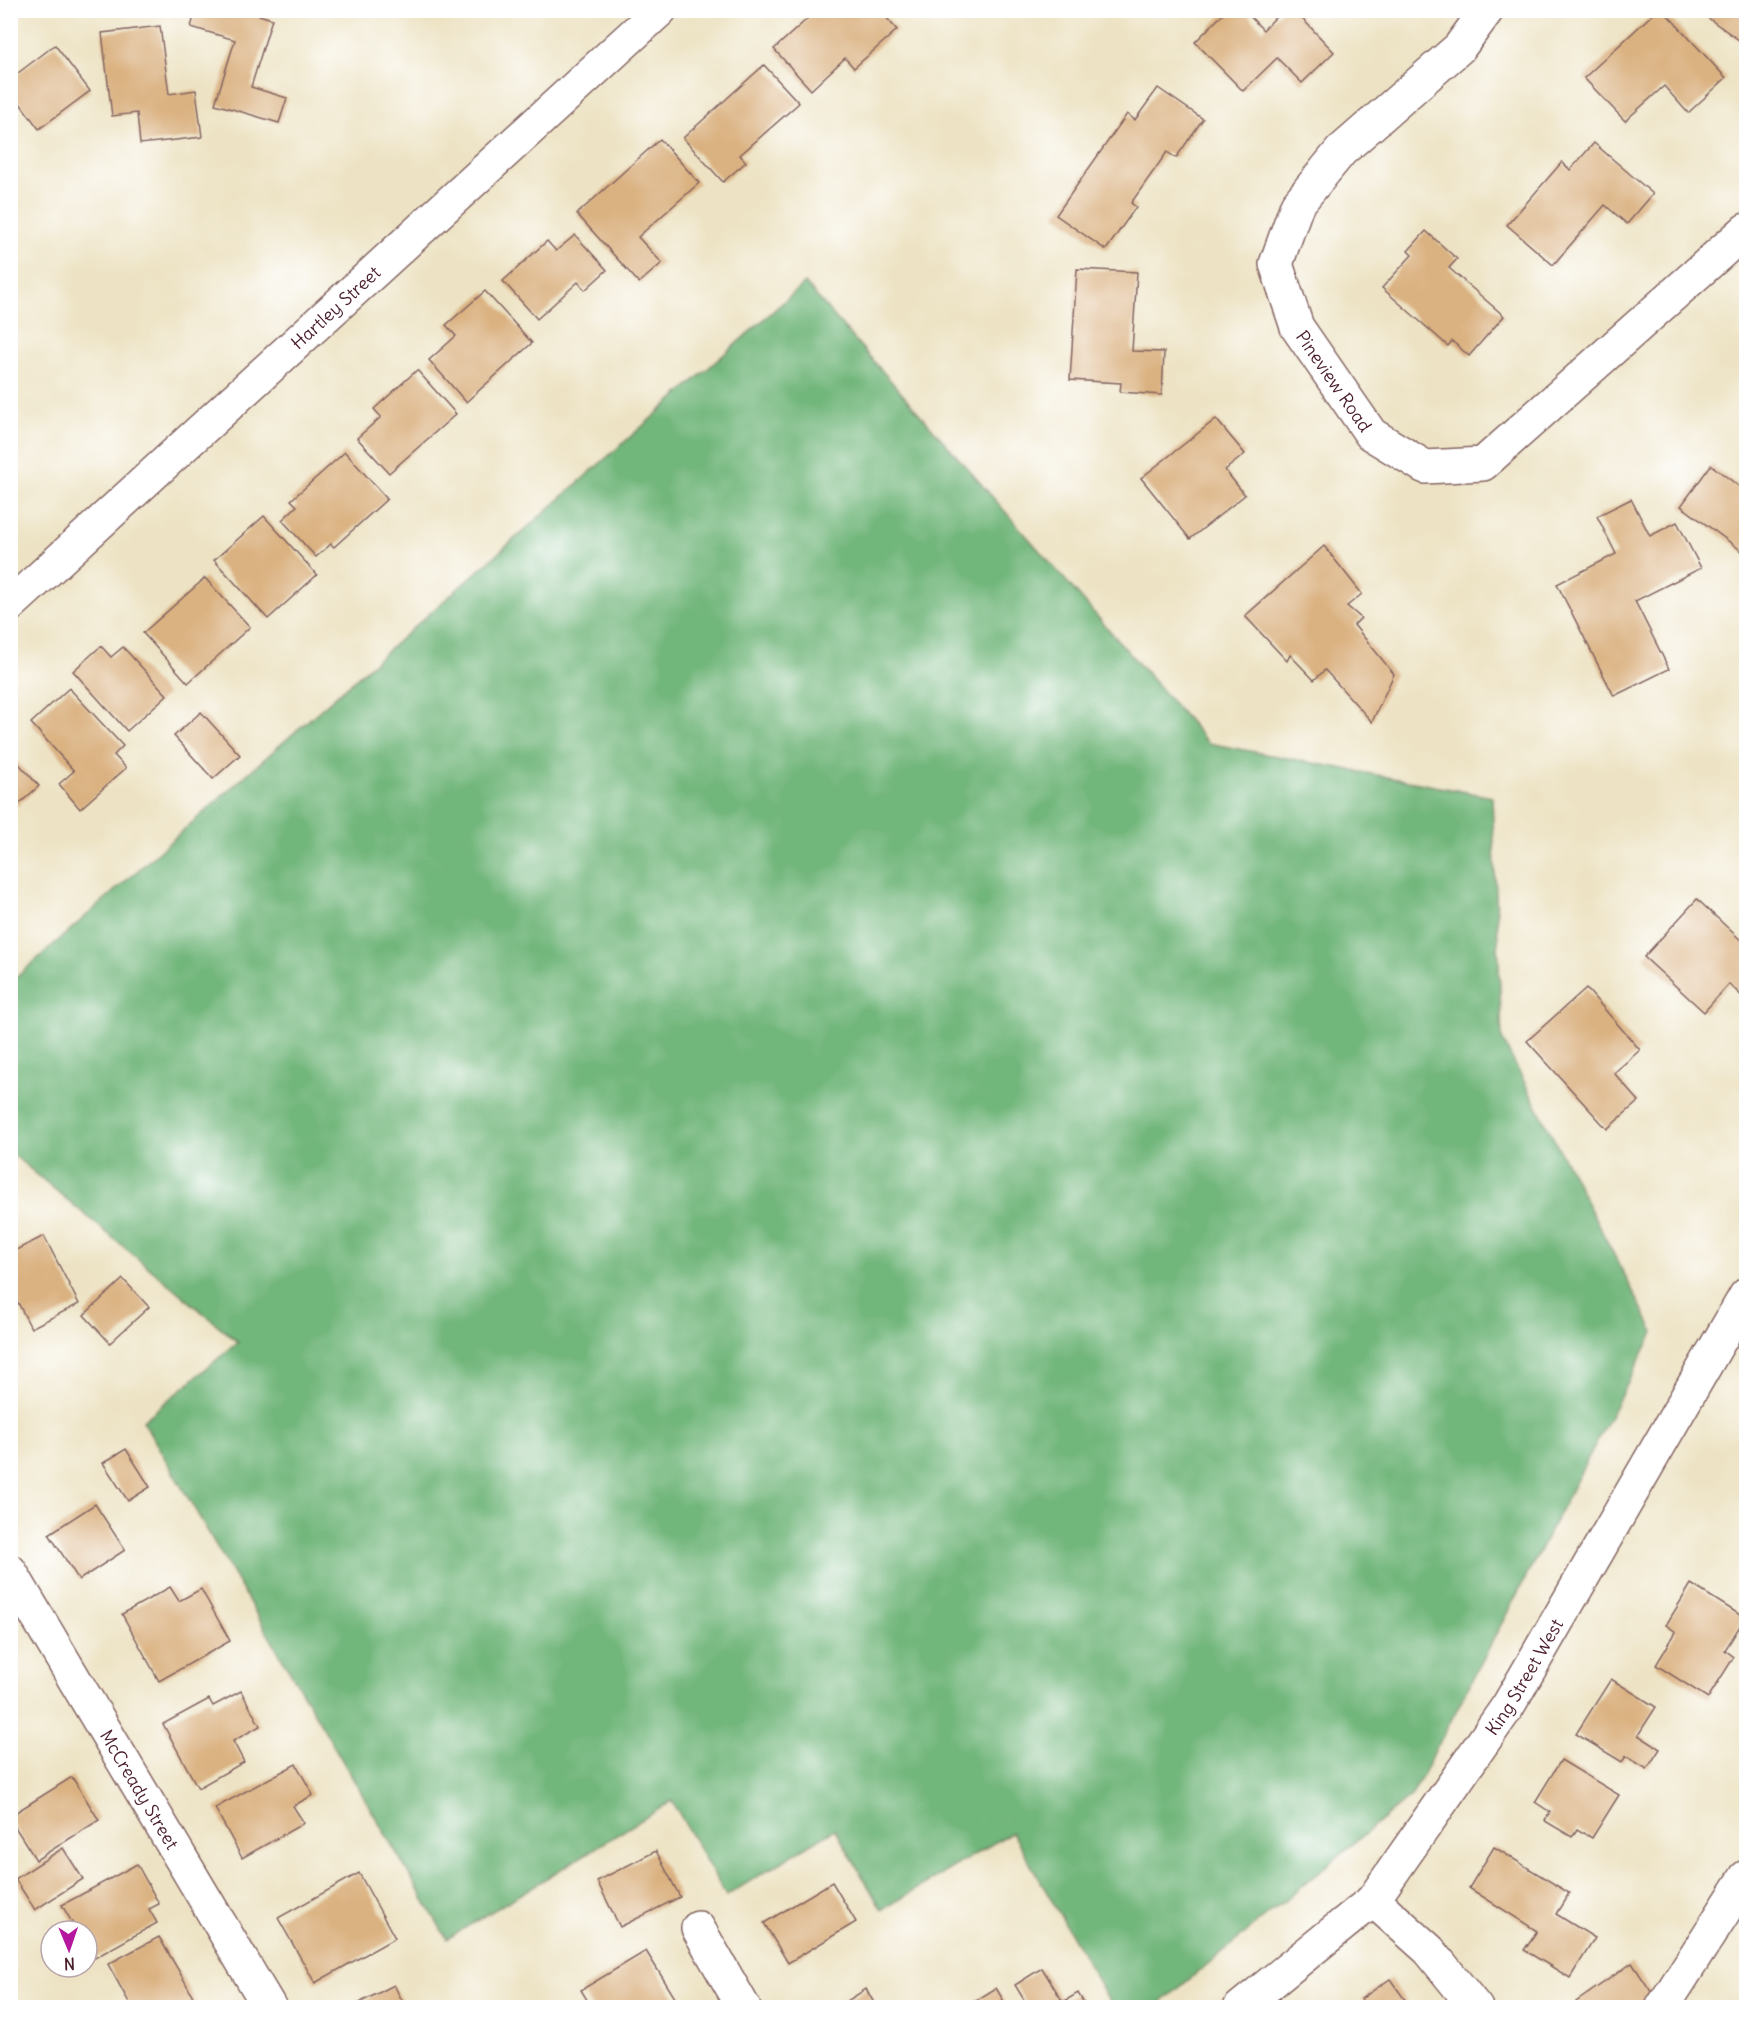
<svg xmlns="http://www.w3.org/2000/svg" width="1757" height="2018" font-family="Delius,sans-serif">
<rect width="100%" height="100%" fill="#fff"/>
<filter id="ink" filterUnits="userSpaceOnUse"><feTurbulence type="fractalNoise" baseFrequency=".0167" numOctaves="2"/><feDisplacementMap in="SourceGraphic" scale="12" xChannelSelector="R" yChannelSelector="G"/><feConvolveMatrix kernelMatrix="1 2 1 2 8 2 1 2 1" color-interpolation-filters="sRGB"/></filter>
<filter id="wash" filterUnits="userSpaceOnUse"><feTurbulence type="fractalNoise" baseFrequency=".008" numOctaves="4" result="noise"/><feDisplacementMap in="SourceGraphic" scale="24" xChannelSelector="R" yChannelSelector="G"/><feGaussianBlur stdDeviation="1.35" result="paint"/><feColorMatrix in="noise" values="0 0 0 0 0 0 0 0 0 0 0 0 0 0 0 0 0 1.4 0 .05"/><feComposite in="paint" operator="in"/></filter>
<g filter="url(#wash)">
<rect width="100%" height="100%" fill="#ede3c4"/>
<!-- forest -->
<path fill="#71b67a" stroke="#5e6a52" stroke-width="1.5" d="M 805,283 L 1208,743 L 1492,797 L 1502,1039 L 1654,1332 L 1412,1795 L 1156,2007 L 1113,2007 L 1012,1832 L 882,1910 L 835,1829 L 726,1896 L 672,1801 L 447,1939 L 143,1421 L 238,1342 L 11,1153 L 11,982 Z"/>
<g id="blocks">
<!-- building -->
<g fill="#dab180">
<path d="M 196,10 L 261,10 L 259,15 L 272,19 L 251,87 L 287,98 L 279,123 L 215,104 L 235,40 L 191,27 Z"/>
<path d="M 817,10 L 880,10 L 897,30 L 854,68 L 845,58 L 811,90 L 774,49 Z"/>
<path d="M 1227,10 L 1244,10 L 1263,30 L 1283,10 L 1294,10 L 1334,52 L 1302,83 L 1277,58 L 1243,91 L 1195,42 Z"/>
<path d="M 1657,10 L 1663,10 L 1726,78 L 1688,113 L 1664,86 L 1625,121 L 1584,78 Z"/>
<path d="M 1697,10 L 1746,10 L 1746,45 Z"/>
<path d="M 160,26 L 169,94 L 196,90 L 202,137 L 140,144 L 137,113 L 112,116 L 102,33 Z"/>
<path d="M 55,45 L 90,91 L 39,129 L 10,90 L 10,79 Z"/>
<path d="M 764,65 L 799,103 L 740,155 L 746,162 L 723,182 L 683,138 Z"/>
<path d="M 1158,88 L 1203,119 L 1176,158 L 1167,152 L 1131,203 L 1136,207 L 1106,250 L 1056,215 L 1127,114 L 1135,120 Z"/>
<path d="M 660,139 L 699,183 L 638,237 L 662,263 L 639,283 L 577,214 Z"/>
<path d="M 1594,143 L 1653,194 L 1627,224 L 1605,205 L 1553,265 L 1507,225 L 1562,162 L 1570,170 Z"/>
<path d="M 1426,231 L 1457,259 L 1449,268 L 1504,316 L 1469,356 L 1452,341 L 1448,346 L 1382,288 L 1412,255 L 1408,251 Z"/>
<path d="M 575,235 L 607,270 L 585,290 L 578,282 L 537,319 L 503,281 L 547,241 L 556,251 Z"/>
<path d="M 1077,269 L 1137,272 L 1132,351 L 1164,352 L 1162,395 L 1120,392 L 1121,383 L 1070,380 Z"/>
<path d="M 485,291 L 532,343 L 466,402 L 429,360 L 456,336 L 446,325 Z"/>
<path d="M 417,370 L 456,414 L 389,473 L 357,438 L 381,417 L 374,409 Z"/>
<path d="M 1216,419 L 1245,454 L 1225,470 L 1245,495 L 1190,539 L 1141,478 Z"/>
<path d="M 345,452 L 387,499 L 334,547 L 331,544 L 316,557 L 282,520 L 297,506 L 291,500 Z"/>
<path d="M 1711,465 L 1740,487 L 1746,478 L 1746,554 L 1681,506 Z"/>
<path d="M 1631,499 L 1650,536 L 1677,522 L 1701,568 L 1635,601 L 1669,669 L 1614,696 L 1557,584 L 1616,554 L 1597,516 Z"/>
<path d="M 264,516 L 317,575 L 268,619 L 214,560 Z"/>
<path d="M 1324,546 L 1362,594 L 1347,606 L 1361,618 L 1354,625 L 1394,674 L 1372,722 L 1325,670 L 1314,680 L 1290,655 L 1287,661 L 1245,616 Z"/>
<path d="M 205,578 L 250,627 L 188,683 L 143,633 Z"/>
<path d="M 101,646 L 111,657 L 123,647 L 167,695 L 127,731 L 73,671 Z"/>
<path d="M 69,688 L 123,746 L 114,755 L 126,768 L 80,809 L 59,784 L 74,771 L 31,723 Z"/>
<path d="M 201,712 L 240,755 L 213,779 L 174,736 Z"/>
<path d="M 10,754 L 39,786 L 10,812 Z"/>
<path d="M 1697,899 L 1746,945 L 1746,1000 L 1729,984 L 1704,1012 L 1644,957 Z"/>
<path d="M 1586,988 L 1640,1050 L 1614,1073 L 1639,1101 L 1607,1129 L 1527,1041 Z"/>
<path d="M 44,1236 L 79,1304 L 31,1328 L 10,1287 L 10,1253 Z"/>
<path d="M 123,1279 L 149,1307 L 110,1343 L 84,1315 Z"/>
<path d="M 126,1449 L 150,1487 L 128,1501 L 103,1463 Z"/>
<path d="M 95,1504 L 125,1550 L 79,1580 L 49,1534 Z"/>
<path d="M 1691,1584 L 1745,1618 L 1725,1650 L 1734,1657 L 1708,1698 L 1656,1665 L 1676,1632 L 1666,1625 Z"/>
<path d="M 170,1587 L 179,1601 L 201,1589 L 230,1641 L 159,1681 L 122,1614 Z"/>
<path d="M 1611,1679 L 1656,1707 L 1638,1735 L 1660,1749 L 1647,1769 L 1626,1756 L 1622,1762 L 1576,1734 Z"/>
<path d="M 241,1691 L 260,1726 L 233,1741 L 244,1762 L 198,1788 L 163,1724 L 209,1699 L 213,1706 Z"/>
<path d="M 1561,1760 L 1619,1795 L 1592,1838 L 1577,1829 L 1572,1837 L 1545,1821 L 1550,1812 L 1535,1802 Z"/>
<path d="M 296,1764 L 313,1795 L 293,1806 L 304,1823 L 242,1858 L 215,1808 Z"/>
<path d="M 72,1777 L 99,1820 L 36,1860 L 10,1819 L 10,1816 Z"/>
<path d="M 1494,1847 L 1569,1893 L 1556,1914 L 1595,1938 L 1570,1978 L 1524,1950 L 1537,1931 L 1469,1888 Z"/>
<path d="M 63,1848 L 83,1879 L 35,1910 L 15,1879 Z"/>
<path d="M 656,1851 L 680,1897 L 620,1927 L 597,1881 Z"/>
<path d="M 137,1864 L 159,1904 L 149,1909 L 157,1923 L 93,1959 L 87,1949 L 87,1931 L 77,1931 L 62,1905 Z"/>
<path d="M 359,1873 L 395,1938 L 315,1983 L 278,1918 Z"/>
<path d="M 832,1882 L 856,1922 L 788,1963 L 764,1923 Z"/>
<path d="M 159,1937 L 183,1978 L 199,2008 L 131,2006 L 108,1964 Z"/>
<path d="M 646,1951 L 680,2006 L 677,2008 L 592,2008 L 581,1990 Z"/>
<path d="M 1632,1963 L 1656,1999 L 1643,2008 L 1579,2008 L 1576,2002 Z"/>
<path d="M 1042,1968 L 1063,2002 L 1078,1993 L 1087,2008 L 1029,2008 L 1015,1985 Z"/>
<path d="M 1390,1979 L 1411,2008 L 1367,2008 L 1361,1999 Z"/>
<path d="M 394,1985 L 406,2008 L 352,2008 L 363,2001 Z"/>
<path d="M 996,1988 L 1008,2008 L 964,2008 Z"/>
<path d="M 866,1989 L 877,2008 L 840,2008 L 839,2006 Z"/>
</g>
</g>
</g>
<g filter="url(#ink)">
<use href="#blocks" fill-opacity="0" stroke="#836461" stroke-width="1.5"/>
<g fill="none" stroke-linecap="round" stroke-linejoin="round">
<!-- minor casing -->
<g stroke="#836461" stroke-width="36">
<g id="minor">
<path id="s1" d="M 1487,10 L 1459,48 L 1341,151 L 1297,205 L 1276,264 L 1297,327 L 1371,434 L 1425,467 L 1483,464 L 1746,230"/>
<path id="s2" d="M 10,605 L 660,10"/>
<path id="s3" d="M 10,1571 L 270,2008"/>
<path d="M 1373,1900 L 1429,1950 L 1476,2008"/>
<path d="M 698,1928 L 744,2008"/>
<path d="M 1662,2008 L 1746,1877"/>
</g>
</g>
<!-- major casing -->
<g stroke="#836461" stroke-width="36">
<g id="major">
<path id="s4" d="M 1240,2008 L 1373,1900 L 1508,1706 L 1746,1295"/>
</g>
</g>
<!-- minor -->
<use href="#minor" stroke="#fff" stroke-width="33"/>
<!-- major -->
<use href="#major" stroke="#fff" stroke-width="33"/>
</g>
</g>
<g text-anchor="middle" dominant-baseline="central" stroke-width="4.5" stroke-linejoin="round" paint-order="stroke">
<!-- street labels -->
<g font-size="18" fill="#4a1f2b" stroke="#fff">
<text stroke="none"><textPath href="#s2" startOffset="441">Hartley Street</textPath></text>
<text stroke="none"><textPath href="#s1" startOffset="468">Pineview Road</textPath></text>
<text stroke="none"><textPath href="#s4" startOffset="441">King Street West</textPath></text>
<text stroke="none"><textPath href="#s3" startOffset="254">McCready Street</textPath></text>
</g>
</g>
<!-- margin -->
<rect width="1757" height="2018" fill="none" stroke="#fff" stroke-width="36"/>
<!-- north arrow -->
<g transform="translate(69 1949) rotate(178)"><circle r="28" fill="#ffffff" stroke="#b7a5aa" stroke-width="1.5"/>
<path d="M0-4.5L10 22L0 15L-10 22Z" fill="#b5179e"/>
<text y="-9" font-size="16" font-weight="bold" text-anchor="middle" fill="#4a1f2b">N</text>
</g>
</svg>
